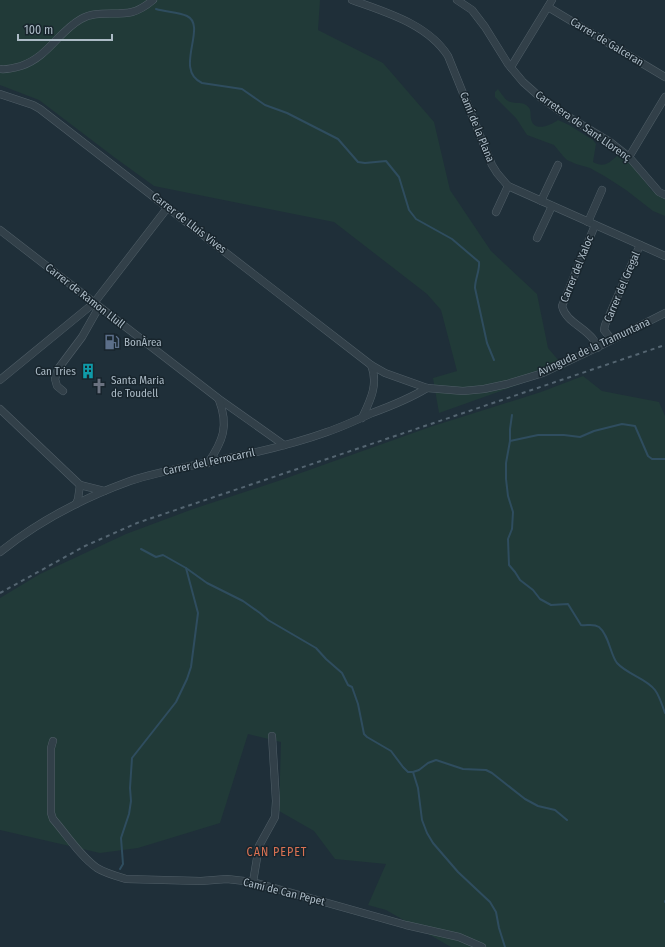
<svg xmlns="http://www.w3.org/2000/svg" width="665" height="947" font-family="'Fira Sans Condensed',sans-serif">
<rect width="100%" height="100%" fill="#1f2f39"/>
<!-- green -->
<g fill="#213a38">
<path d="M 0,0 L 320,0 L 318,30 L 383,63 L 434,122 L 450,190 L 491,251 L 537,294 L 548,348 L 565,368 L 439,413 L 433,378 L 457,371 L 441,310 L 427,294 L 334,222 L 154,186 L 114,157 L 39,100 L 0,85 Z"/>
<path d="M 498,89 C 504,97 506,103 517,103 C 520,103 523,103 526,105 C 532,109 530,113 531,119 C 534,133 551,125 558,120 L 569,125 L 593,140 L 596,144 L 593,162 C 604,168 609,163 617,156 L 621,157 L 635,168 L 652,191 L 665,198 L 665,216 L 653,211 L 626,190 L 606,177 L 590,168 L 576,164 L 567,160 L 563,156 L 554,145 L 527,135 L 516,118 L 495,97 L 495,92 Z"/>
<path d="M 583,376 L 602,391 L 659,402 L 665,416 L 665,947 L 451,947 L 386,910 L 368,905 L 386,864 L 335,859 L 314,831 L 279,811 L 281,742 L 248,734 L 220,823 L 138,848 L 100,853 L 0,830 L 0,598 L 40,574 L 126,534 L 193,509 L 281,480 L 430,427 L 541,392 Z"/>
</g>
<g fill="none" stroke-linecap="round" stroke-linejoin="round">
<!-- stream -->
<g stroke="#2f4d5f" stroke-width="2">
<path d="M 156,9 C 166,12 178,12 187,16 C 208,26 173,70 202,83 L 242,89 L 265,105 L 287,113 L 338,139 L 358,162 L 365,163 L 386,161 L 399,177 L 409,210 L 416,219 L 452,239 L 479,262 C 480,270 475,279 475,288 L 487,343 L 494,360"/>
<path d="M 512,415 L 510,429 L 510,441 L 506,463 L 506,479 L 508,496 L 513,512 L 512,529 L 508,539 L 509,565 L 515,572 L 520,580 L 533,590 L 540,599 L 551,605 L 568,604 L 581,625 C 587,626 593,623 599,627 C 609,635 610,654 617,663 C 628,675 646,678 655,690 C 660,697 662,705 665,713"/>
<path d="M 510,441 L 538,435 L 564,435 L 580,437 L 594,431 L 622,424 L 635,426 L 648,456 L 652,459 L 665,459"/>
<path d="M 186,568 L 207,583 L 243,601 L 260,613 L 268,620 L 316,648 L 326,659 L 342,673 L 348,685 L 352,687 L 358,704 L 364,734 L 367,737 L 391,751 L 403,767 L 408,772 L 413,772 L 419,770 L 428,763 L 436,760 L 463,769 L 486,770 L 492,773 L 525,799 L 538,806 L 555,810 L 567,820"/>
<path d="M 413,772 L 418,788 L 422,820 L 427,833 L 433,843 L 458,872 L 490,902 L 496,912 L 499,928 L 505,947"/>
<path d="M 120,869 L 123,864 L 121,838 L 129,814 L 131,801 L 130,788 L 132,758 L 176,702 L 187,679 L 191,667 L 198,613 L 186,568 L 163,555 L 156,557 L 141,549"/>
<path d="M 665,901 L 665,902"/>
</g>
<!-- minor casing -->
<g stroke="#505e67" stroke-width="8">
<g id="minor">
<path d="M 352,0 C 385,12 428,24 448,56 L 492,165 L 497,173 L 508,186 L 665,256"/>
<path d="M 457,0 L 472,10 L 485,27 L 508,64 L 523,82 L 541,98 L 567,116 L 610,142 L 629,157 L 659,192 L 665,195"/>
<path d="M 548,7 L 665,77"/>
<path d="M 511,67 L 552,0"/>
<path d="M 0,69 C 7,70 14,68 21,66 C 48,57 58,32 81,19 C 96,10 116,16 132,12 C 140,10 147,5 153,0"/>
<path d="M 0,94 L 33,105 L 40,109 L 371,365 C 379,384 370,401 362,418"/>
<path d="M 629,157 L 665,97"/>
<path d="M 541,201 L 558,165"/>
<path d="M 496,212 L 508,186"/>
<path d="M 588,222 L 602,190"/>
<path d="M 595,225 L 562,306 C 566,322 583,326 593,339 C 595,341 596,345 597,348"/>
<path d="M 0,230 L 219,399 L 284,445"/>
<path d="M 537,238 L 552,206"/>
<path d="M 612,340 L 604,330 L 605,325 L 640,245"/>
<path d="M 371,365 L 385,373 L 427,388 L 463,391 L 484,389 L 507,384 L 543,373 L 594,349 L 665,313"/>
<path d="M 0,380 L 94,303 L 168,207"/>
<path d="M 63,391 L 57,386 L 55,379 L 58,369 L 82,337 L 99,307"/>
<path d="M 0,409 L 80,485 L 104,491"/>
<path d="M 208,463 C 223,441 229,426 219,400"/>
<path d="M 76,504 L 78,499 L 80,485"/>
<path d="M 0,552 C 39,521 83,498 130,481 C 160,471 193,466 224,459 C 259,452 294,444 327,432 C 342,427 357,420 372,413 C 391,406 409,399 427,388"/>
<path d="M 53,741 L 51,748 L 51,813 L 53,819 C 67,835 80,856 97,868 C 105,873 116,876 126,879 L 201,881 L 227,879 L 253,882 L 406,925 L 459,937 L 482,947"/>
<path d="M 253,882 L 259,846 L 275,817 L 276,801 L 272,736"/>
</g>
</g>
<!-- minor -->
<use href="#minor" stroke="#324049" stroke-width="7"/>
<!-- rail -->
<path stroke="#546571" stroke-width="2" stroke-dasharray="4 4" stroke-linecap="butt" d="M 0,593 L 85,546 L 137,523 L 665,345"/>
</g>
<!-- icons -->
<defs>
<g id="fuel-bare" transform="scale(1.2)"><path d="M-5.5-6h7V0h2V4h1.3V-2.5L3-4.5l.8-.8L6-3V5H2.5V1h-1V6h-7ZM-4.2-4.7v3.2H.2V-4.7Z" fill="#5c6f8a" stroke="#18252d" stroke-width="2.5" paint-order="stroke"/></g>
<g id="building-bare" transform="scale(1.2)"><path d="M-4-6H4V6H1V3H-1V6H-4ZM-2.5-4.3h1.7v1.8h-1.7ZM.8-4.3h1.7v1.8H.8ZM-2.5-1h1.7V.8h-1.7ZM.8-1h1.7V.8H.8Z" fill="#0f9aa8" stroke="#18252d" stroke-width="2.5" paint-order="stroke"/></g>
<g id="church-bare" transform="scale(1.2)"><path d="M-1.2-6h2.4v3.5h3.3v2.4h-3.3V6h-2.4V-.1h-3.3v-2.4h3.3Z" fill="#6b7280" stroke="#18252d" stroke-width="2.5" paint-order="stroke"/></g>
</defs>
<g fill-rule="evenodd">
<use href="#fuel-bare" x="112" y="342"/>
<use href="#building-bare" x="88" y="371"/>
<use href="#church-bare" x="99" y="386"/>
</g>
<g text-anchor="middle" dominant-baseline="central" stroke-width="3" stroke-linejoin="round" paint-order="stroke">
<!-- street labels -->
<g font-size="11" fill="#acbbc6" stroke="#18252d">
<text transform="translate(607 42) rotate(31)">Carrer de Galceran</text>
<text transform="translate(583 126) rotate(35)">Carretera de Sant Llorenç</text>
<text transform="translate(477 127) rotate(68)">Camí de la Plana</text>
<text transform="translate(189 223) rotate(38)">Carrer de Lluís Vives</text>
<text transform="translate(577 269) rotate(-68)">Carrer del Xaloc</text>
<text transform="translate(622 287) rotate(-67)">Carrer del Gregal</text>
<text transform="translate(85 296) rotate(38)">Carrer de Ramon Llull</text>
<text transform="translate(594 347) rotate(-25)">Avinguda de la Tramuntana</text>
<text transform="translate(209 462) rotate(-12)">Carrer del Ferrocarril</text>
<text transform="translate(284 892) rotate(14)">Camí de Can Pepet</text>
</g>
<!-- poi labels -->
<g font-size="11" fill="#acbbc6" stroke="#18252d" text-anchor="start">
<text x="124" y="342">BonÀrea</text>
<text x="76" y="371" text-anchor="end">Can Tries</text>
<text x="111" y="380">Santa Maria<tspan x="111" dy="13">de Toudell</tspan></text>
</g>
<!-- neighbourhood labels -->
<g font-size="12" letter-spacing="1" fill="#da7253" stroke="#18252d">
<text x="277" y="852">CAN PEPET</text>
</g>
</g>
<!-- scale -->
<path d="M18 34v6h94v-6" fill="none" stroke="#acbbc6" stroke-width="2"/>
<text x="24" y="34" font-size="12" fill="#acbbc6" stroke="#18252d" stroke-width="3" paint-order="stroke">100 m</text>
</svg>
